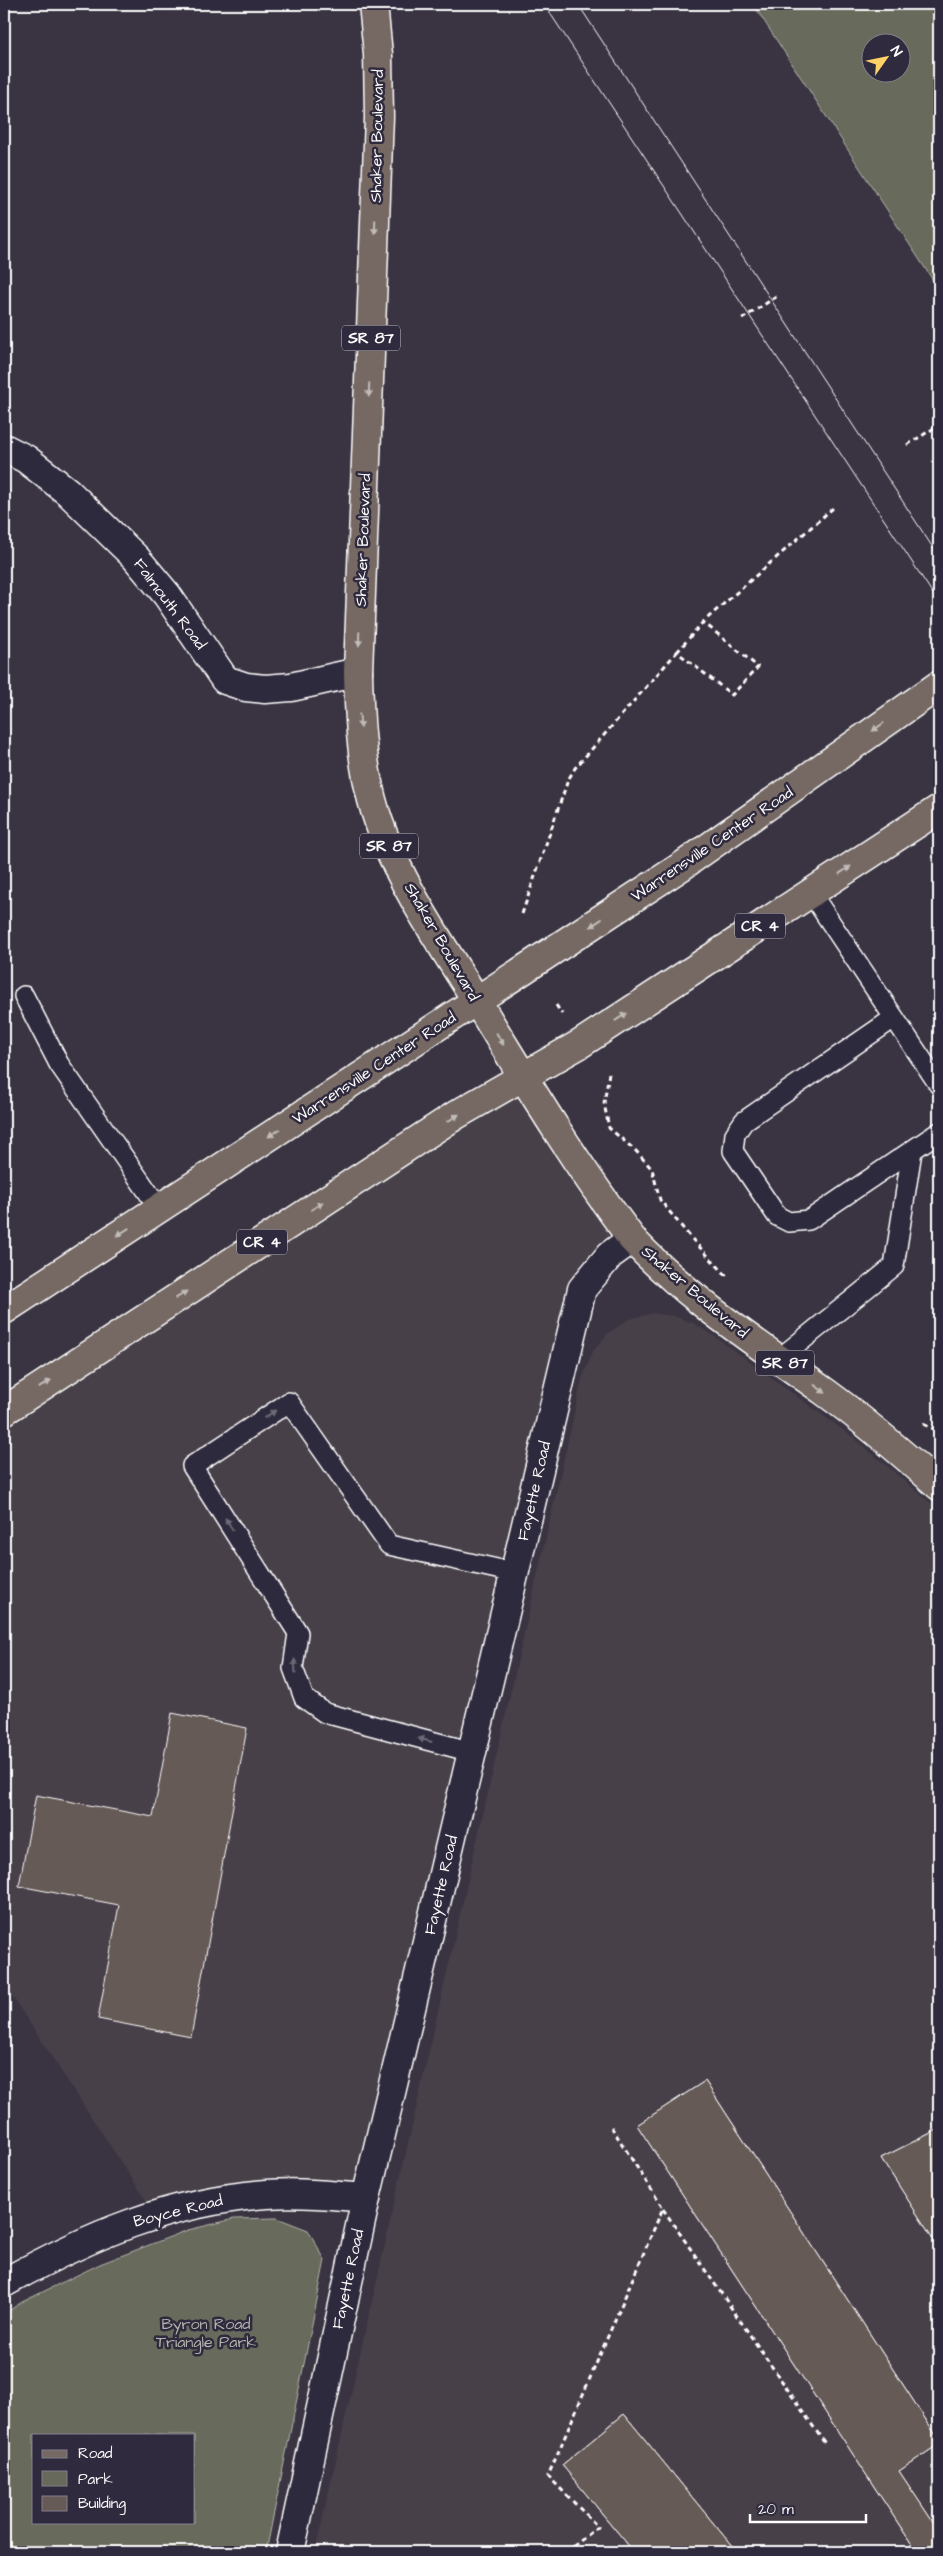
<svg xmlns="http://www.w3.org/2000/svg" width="943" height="2556" font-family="'Architects Daughter',sans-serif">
<rect width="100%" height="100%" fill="#3a3442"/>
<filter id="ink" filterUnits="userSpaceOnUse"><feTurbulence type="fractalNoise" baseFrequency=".02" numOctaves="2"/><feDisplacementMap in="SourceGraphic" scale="10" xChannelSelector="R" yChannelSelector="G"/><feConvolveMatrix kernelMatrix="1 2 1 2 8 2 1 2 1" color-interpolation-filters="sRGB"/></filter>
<g filter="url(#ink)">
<!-- built -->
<g fill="#473f48">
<path d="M 522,1077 L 632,1239 L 596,1270 L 366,2198 L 155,2214 L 4,1984 L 4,1413 Z"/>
<path d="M 652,1313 L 674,1316 L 693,1323 L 713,1335 L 854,1438 L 939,1510 L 939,2552 L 315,2552 L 582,1379 L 593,1351 L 607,1334 L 627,1320 Z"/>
</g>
<!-- green -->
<g fill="#676a5b" stroke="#b3b4ad" fill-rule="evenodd">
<path d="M 753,4 L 939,4 L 939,283 L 936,285 ZM 870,42 L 900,42 L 900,72 L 870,72 Z"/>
<path d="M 277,2218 L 308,2230 L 325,2260 L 266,2552 L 4,2552 L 4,2314 L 22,2302 L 100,2264 L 188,2230 L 234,2219 ZM 34,2435 L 194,2435 L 194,2522 L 34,2522 Z"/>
</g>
<!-- building -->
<g fill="#665a56" stroke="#fff">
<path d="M 172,1713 L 247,1728 L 191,2037 L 98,2019 L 119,1905 L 19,1886 L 36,1795 L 153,1817 Z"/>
<path d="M 705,2081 L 939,2440 L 939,2444 L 899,2471 L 939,2531 L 939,2552 L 917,2552 L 637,2125 Z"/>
<path d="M 705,2081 L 939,2440 L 939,2444 L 899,2471 L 939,2531 L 939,2552 L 917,2552 L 637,2125 Z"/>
<path d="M 939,2129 L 939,2248 L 881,2158 Z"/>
<path d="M 939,2129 L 939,2248 L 881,2158 Z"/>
<path d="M 624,2414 L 737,2552 L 634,2552 L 562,2465 Z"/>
<path d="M 624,2414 L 737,2552 L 634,2552 L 562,2465 Z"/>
</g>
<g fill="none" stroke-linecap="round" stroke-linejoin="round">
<!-- service casing -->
<g stroke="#fff" stroke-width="22">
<g id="service">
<path d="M 811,893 L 939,1085"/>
<path d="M 24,996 L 59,1064 L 159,1208"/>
<path d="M 894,1018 L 744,1121 L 735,1134 L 733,1151 L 777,1216 L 789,1222 L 809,1220 L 939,1132"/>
<path d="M 779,1359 L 894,1266 L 912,1151"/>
<path d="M 472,1752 L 325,1713 L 304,1698 L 293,1668 L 298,1633 L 192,1466 L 289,1402 L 389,1545 L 515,1573"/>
</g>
</g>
<!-- minor casing -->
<g stroke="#fff" stroke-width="31">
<g id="minor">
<path d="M 4,448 L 26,459 L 68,492 L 136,558 L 167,595 L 225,680 L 246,687 L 265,689 L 291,687 L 358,672"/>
<path d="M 4,2283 C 88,2236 170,2201 267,2194 C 300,2192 333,2195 366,2198"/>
<path d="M 290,2552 L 366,2198 L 582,1289 L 610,1255 L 632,1239"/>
</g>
</g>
<!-- primary casing -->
<g stroke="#fff" stroke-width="31">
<g id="primary">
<path d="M 373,4 L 378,54 L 379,117 L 358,672 C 359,715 361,758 372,800 C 391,871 436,936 475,998 C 525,1080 574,1162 632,1239 C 688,1299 758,1344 825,1392 C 865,1421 902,1453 939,1486"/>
<path d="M 4,1310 L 682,866 L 939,685"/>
<path d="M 4,1411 L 456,1115 L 580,1044 L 939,809"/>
</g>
</g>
<!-- path -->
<g stroke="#fff" stroke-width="3" stroke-dasharray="5 4" stroke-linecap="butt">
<path d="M 742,319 L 779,295"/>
<path d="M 907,445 L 939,425"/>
<path d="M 677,652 L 703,622"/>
<path d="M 522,914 L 568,780 L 575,768 L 677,652 L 732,695 L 758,667 L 703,622 L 833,508"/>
<path d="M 556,1005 L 562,1014"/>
<path d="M 609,1073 L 604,1103 L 609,1128 L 636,1151 L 652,1169 L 660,1200 L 691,1238 L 727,1276"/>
<path d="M 923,1424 L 939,1431"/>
<path d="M 663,2209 L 826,2445"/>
<path d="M 566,2552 L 598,2527 L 548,2476 L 663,2208 L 610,2125"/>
</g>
<!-- service -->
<use href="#service" stroke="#2f2a3d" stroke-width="19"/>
<!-- minor -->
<use href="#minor" stroke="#2f2a3d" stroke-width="28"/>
<!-- primary -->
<use href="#primary" stroke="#766964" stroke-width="28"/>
<!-- tram -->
<g stroke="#fff" stroke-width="1">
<path d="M 544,4 L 939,603"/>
<path d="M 578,4 L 939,557"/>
</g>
</g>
<!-- one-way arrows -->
<defs><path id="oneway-solid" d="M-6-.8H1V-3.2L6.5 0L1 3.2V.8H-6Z" transform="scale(1.25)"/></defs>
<g fill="#c1bcb9">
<use href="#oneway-solid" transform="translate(375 227) rotate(92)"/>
<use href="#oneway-solid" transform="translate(369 390) rotate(92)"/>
<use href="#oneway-solid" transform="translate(359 639) rotate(92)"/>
<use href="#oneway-solid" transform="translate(360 721) rotate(85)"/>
<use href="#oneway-solid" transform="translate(878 727) rotate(144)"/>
<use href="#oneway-solid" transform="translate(845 870) rotate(-33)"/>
<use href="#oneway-solid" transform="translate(596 923) rotate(146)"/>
<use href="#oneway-solid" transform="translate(621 1017) rotate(-33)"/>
<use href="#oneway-solid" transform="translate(500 1039) rotate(59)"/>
<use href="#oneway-solid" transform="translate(453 1118) rotate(-32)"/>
<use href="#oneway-solid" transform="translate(274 1133) rotate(147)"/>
<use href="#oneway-solid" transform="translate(317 1206) rotate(-33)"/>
<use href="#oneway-solid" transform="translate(123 1232) rotate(147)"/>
<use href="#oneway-solid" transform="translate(181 1295) rotate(-33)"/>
<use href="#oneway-solid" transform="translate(45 1384) rotate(-33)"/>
<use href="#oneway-solid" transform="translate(820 1389) rotate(36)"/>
</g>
<g fill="#6d6a77">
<use href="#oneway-solid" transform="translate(270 1414) rotate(-33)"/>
<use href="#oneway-solid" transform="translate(229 1524) rotate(-122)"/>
<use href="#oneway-solid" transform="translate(295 1666) rotate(-94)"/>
<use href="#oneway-solid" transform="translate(425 1740) rotate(-165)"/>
</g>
</g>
<g text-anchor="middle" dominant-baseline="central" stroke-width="5" stroke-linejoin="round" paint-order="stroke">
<!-- shield labels -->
<g fill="#2f2a3d" stroke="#c1bfc5" stroke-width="1">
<rect x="342" y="325.5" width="58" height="25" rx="4"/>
<rect x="360" y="833.5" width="58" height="25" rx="4"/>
<rect x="735" y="913.5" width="50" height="25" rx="4"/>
<rect x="237" y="1229.5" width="50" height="25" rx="4"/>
<rect x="756" y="1350.5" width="58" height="25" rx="4"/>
</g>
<g font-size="15" font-weight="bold" fill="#fff">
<text x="371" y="338">SR 87</text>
<text x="389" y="846">SR 87</text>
<text x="760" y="926">CR 4</text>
<text x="262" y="1242">CR 4</text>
<text x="785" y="1363">SR 87</text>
</g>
<!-- street labels -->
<g font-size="16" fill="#fff" stroke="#2f2a3d">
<text transform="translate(377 136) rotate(-89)">Shaker Boulevard</text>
<text transform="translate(363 540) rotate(-88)">Shaker Boulevard</text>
<text transform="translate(170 604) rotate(53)">Falmouth Road</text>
<text transform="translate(712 844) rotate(-34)">Warrensville Center Road</text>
<text transform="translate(442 942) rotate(60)">Shaker Boulevard</text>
<text transform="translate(374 1068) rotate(-33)">Warrensville Center Road</text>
<text transform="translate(695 1292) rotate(40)">Shaker Boulevard</text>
<text transform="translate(534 1491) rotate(-77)">Fayette Road</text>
<text transform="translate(441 1885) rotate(-77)">Fayette Road</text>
<text transform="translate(178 2211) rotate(-14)">Boyce Road</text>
<text transform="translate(348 2279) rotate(-78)">Fayette Road</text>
</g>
<!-- park labels -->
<g font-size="16" fill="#b3b4ad" stroke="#2f2a3d">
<text x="206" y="2324">Byron Road<tspan x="206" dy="18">Triangle Park</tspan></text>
</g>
</g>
<!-- margin -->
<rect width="943" height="2556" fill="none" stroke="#2f2a3d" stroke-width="20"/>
<rect x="10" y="10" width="923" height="2536" fill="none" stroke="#fff" stroke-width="2" filter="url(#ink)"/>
<!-- legend -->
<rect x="32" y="2434" width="162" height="90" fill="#2f2a3d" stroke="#827f8b"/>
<rect x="42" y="2450" width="25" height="8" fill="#766964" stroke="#827f8b"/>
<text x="78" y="2458" font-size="15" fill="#ffffff">Road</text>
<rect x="42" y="2471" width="25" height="15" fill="#676a5b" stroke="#827f8b"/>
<text x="78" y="2484" font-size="15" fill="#ffffff">Park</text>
<rect x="42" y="2496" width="25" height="15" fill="#665a56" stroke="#827f8b"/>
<text x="78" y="2508" font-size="15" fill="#ffffff">Building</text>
<!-- north arrow -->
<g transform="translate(886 58) rotate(57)"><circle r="24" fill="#2f2a3d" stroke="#827f8b"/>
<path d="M0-4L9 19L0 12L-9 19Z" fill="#ffd166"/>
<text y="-8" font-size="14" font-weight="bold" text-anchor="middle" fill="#ffffff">N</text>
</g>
<!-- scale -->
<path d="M750 2514v8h116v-8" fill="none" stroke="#ffffff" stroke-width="2.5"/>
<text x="758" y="2514" font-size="15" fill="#ffffff" stroke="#2f2a3d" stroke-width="4" paint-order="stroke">20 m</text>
</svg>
